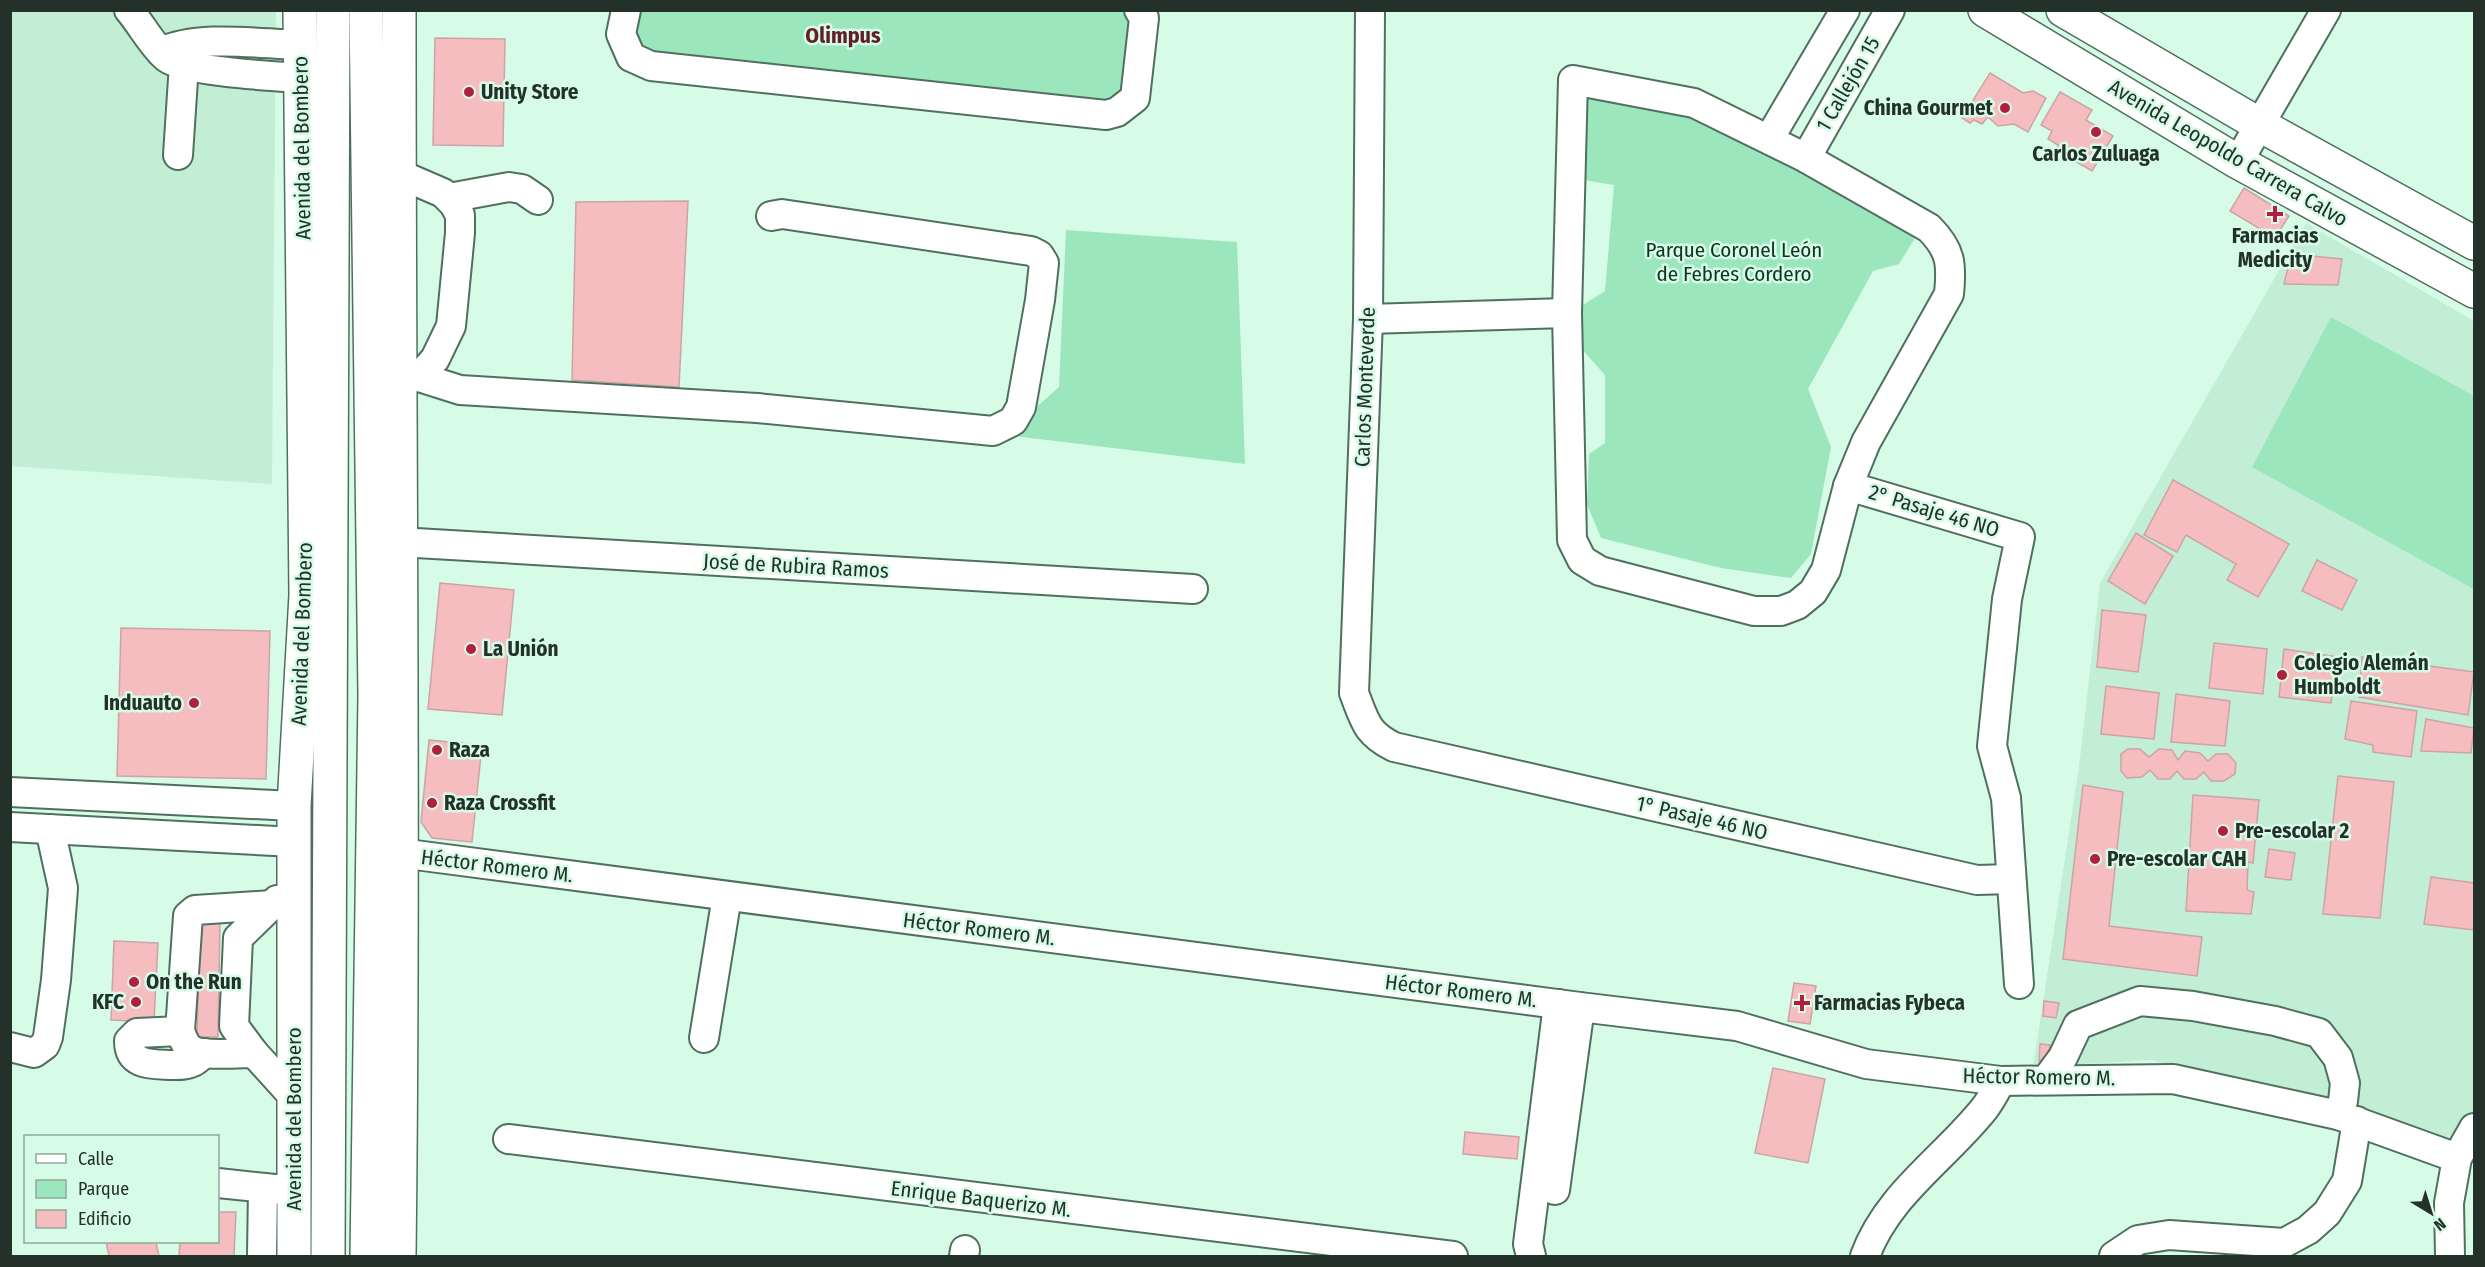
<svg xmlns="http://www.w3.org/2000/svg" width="2485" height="1267" font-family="'Fira Sans Condensed',sans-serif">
<rect width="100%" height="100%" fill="#d6fbe6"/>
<!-- built -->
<g fill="#c3eed6">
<path d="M 10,11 L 276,11 L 272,484 L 11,466 Z"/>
<path d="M 2306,223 L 2474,321 L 2474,1113 L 2457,1144 L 2152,1060 L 2033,1067 L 2079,767 L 2100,583 Z"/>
</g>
<!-- green -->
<g fill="#9ce6be">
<path d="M 626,10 L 1139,10 L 1117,112 L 631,57 Z"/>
<path d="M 1573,80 L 1694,103 L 1923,225 L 1899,264 L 1873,271 L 1808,389 L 1831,447 L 1811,554 L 1791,578 L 1721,568 L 1601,538 L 1587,504 L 1589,454 L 1605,443 L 1605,375 L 1578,345 L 1580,307 L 1605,291 L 1614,185 L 1571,178 Z"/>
<path d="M 1066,230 L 1237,242 L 1245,464 L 1005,435 L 1059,387 Z"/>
<path d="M 2331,317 L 2474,396 L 2474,589 L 2252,467 Z"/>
</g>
<!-- building -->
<g fill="#f5bdc0" stroke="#cca4a6" stroke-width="1.5">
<path d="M 435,38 L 505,39 L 503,146 L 433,145 Z"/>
<path d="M 1990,73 L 2023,93 L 2033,91 L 2046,98 L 2028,132 L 2014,124 L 1998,126 L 1988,117 L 1982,124 L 1974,120 L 1970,123 L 1962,118 Z"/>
<path d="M 2060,92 L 2092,110 L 2086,120 L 2113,136 L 2092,171 L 2056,150 L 2058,145 L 2048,139 L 2052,131 L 2041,125 Z"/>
<path d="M 2244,188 L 2289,216 L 2275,238 L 2230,211 Z"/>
<path d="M 688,201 L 679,387 L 572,380 L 576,202 Z"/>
<path d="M 2291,254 L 2342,259 L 2338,285 L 2284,284 Z"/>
<path d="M 2173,480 L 2289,544 L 2258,597 L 2227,580 L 2236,564 L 2186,535 L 2177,552 L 2144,535 Z"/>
<path d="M 2136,533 L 2173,556 L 2145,604 L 2108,581 Z"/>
<path d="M 2317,560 L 2357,580 L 2342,610 L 2302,591 Z"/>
<path d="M 440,583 L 514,590 L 502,715 L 428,709 Z"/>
<path d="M 2102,610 L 2146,615 L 2138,672 L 2097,667 Z"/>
<path d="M 121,628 L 270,631 L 266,779 L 117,776 Z"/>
<path d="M 2214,643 L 2267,649 L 2263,694 L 2209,688 Z"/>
<path d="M 2284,649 L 2337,657 L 2331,703 L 2279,697 Z"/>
<path d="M 2362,657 L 2474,672 L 2468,715 L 2359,697 Z"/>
<path d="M 2106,686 L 2159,693 L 2154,739 L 2101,734 Z"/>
<path d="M 2176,694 L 2230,701 L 2225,746 L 2171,742 Z"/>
<path d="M 2351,701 L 2417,711 L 2411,757 L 2373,752 L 2373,745 L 2345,739 Z"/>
<path d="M 2426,719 L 2474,728 L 2471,753 L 2421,751 Z"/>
<path d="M 429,740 L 482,745 L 472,842 L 432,838 L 421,822 Z"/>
<path d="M 2128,749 L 2140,749 L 2149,757 L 2159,749 L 2172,750 L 2178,760 L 2185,751 L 2200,753 L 2208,761 L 2216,754 L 2228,754 L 2236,763 L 2235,774 L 2224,781 L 2211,781 L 2204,772 L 2196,779 L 2184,779 L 2177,771 L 2170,779 L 2158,779 L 2150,770 L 2142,777 L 2127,778 L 2121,771 L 2121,754 Z"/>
<path d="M 2338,776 L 2394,782 L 2380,918 L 2323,914 Z"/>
<path d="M 2083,785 L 2123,792 L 2109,926 L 2202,937 L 2197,976 L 2063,959 Z"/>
<path d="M 2193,795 L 2259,800 L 2253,863 L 2248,862 L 2247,890 L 2254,892 L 2251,914 L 2186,911 Z"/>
<path d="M 2269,849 L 2295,853 L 2291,880 L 2265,877 Z"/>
<path d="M 2431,877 L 2474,883 L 2474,930 L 2424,924 Z"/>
<path d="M 200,919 L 220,919 L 218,1037 L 197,1037 Z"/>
<path d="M 114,941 L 158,943 L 154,1022 L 111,1020 Z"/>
<path d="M 1794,983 L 1816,986 L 1810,1024 L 1788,1021 Z"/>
<path d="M 2044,1001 L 2059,1003 L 2056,1018 L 2043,1016 Z"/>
<path d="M 2040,1044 L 2050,1045 L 2048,1061 L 2039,1061 Z"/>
<path d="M 1773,1068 L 1825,1079 L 1808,1163 L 1755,1153 Z"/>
<path d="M 1465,1132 L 1519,1137 L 1517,1159 L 1463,1154 Z"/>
<path d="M 218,1212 L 236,1212 L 234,1256 L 179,1256 L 180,1242 L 218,1242 Z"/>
<path d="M 106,1242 L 156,1242 L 159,1256 L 109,1256 Z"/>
</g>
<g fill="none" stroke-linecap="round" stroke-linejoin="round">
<!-- minor casing -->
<g stroke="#50705e" stroke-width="32">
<g id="minor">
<path d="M 129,10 C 141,24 153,47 167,58 C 187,72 273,76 301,78"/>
<path d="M 626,10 L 621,34 L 631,57 L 651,66 L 1106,115 L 1117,112 L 1135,98 L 1144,18 L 1139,10"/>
<path d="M 1370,10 L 1368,319 L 1354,693 C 1365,721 1366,733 1394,747 L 1977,880 L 2011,879"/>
<path d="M 161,52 C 200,34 258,44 301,45"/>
<path d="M 1573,80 L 1694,103 L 1806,158 L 1929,228 C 1951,250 1952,264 1949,294 L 1866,442 L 1848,486 L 1826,570 L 1813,592 L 1797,605 L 1781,611 L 1754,611 L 1600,571 L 1582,560 L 1572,540 L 1567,313 Z"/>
<path d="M 1769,139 L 1845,10"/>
<path d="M 178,155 L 184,64"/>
<path d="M 1806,158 L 1890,10"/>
<path d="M 2238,162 L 2326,10"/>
<path d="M 399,174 L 443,193 L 454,204 L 460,215 L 460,233 L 451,326 L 435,359 L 419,377 L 403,378"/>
<path d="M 449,198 L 509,187 L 522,189 L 538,200"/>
<path d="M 1368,319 L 1567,313"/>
<path d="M 419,377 L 460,390 L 757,408 L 993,431 L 1013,421 L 1021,407 L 1040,300 L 1044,263 L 1039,255 L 1031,251 L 782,214 L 771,216"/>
<path d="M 1848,486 L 2020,537 L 2007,599 L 1992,746 L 2006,798 L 2019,984"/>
<path d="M 399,542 L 1193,589"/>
<path d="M 10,792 L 294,806"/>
<path d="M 10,827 L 294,842"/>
<path d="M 400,853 L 1580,1007 L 1737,1026 L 1866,1064 L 2001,1081 L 2173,1079 L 2338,1115 L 2457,1158"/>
<path d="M 277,900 L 238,938 L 234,1026 L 254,1053 L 293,1096"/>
<path d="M 180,1031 L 137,1033 L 129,1041 C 129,1065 150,1064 169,1065 C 177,1065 185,1066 193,1062 C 197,1060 201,1056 204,1053"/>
<path d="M 704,1038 L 727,896"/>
<path d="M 10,1047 L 34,1053 L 45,1045 L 48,1037 L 56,980 L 63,888 L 50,829"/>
<path d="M 254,1053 C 240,1053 199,1057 189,1048 C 184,1043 182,1036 180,1031 L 188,916 L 195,910 L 272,905"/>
<path d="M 2046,1080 L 2063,1057 L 2078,1025 L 2140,1001 L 2193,1006 L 2275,1021 L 2319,1033 L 2338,1058 L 2345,1083 L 2343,1101 L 2338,1115"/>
<path d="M 508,1139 L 1453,1256"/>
<path d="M 218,1183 L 294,1191"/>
<path d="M 1555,1190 L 1580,1007"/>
<path d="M 262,1256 L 263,1188"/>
<path d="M 964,1256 L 965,1250"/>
<path d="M 1531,1256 L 1528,1244 L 1558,1004"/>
<path d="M 1865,1256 C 1888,1194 1944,1159 1984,1109 C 1991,1100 1996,1090 2001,1081"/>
<path d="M 2114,1256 L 2138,1240 L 2169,1235 L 2284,1243 L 2308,1230 L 2327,1213 L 2347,1181 L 2357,1121"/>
<path d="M 2450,1256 L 2449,1203 L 2457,1158 L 2474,1128"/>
</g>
</g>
<!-- major casing -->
<g stroke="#50705e" stroke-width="36">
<g id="major">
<path d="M 366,10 L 375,695 L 367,1256"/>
<path d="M 399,10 C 399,426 404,841 399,1256"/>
<path d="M 1985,10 L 2238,162 L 2474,291"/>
<path d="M 2063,10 L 2260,125 L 2474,243"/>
<path d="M 294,1256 L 294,806 L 306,595 L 300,10"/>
<path d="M 328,1256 L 333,10"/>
</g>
</g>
<!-- minor -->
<use href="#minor" stroke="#fff" stroke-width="28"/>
<!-- major -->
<use href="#major" stroke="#fff" stroke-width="33"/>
</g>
<!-- markers -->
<g fill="#b11e3f" stroke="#d6fbe6" stroke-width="2">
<circle cx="469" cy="92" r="6"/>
<circle cx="2005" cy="108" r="6"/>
<circle cx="2096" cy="132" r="6"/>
<path d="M2272 205h6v6h6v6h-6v6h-6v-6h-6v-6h6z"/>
<circle cx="471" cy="649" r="6"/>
<circle cx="2282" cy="675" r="6"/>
<circle cx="194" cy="703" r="6"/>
<circle cx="437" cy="750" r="6"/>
<circle cx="432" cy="803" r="6"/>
<circle cx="2223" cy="831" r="6"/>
<circle cx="2095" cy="859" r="6"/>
<circle cx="134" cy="982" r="6"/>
<circle cx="136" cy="1002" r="6"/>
<path d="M1799 994h6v6h6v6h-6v6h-6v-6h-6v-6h6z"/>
</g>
<g text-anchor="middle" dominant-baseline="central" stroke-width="5" stroke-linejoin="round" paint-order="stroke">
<!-- street labels -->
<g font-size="21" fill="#24312a" stroke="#d6fbe6">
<text transform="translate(1848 84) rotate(-60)">1 Callejón 15</text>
<text transform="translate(302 148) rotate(-91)">Avenida del Bombero</text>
<text transform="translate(2228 153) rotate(30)">Avenida Leopoldo Carrera Calvo</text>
<text transform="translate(1365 387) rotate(-88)">Carlos Monteverde</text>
<text transform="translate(1934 511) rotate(17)">2° Pasaje 46 NO</text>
<text transform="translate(796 566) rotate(3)">José de Rubira Ramos</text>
<text transform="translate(302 634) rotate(-88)">Avenida del Bombero</text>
<text transform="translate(1702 818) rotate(13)">1° Pasaje 46 NO</text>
<text transform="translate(497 866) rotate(7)">Héctor Romero M.</text>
<text transform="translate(979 929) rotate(7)">Héctor Romero M.</text>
<text transform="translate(1461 991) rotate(7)">Héctor Romero M.</text>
<text transform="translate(2039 1077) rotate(1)">Héctor Romero M.</text>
<text transform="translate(294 1119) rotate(-90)">Avenida del Bombero</text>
<text transform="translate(981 1199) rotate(7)">Enrique Baquerizo M.</text>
</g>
<!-- poi labels -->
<g font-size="21" font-weight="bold" fill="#24312a" stroke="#d6fbe6" text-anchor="start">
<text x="481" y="92">Unity Store</text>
<text x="1993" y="108" text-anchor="end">China Gourmet</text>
<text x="2096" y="154" text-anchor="middle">Carlos Zuluaga</text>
<text x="2275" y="236" text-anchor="middle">Farmacias<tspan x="2275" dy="24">Medicity</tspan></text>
<text x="483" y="649">La Unión</text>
<text x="2294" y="663">Colegio Alemán<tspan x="2294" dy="24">Humboldt</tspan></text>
<text x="182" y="703" text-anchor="end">Induauto</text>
<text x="449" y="750">Raza</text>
<text x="444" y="803">Raza Crossfit</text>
<text x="2235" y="831">Pre-escolar 2</text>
<text x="2107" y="859">Pre-escolar CAH</text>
<text x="146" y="982">On the Run</text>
<text x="124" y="1002" text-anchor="end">KFC</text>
<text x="1814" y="1003">Farmacias Fybeca</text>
</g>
<!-- park labels -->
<g font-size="21" fill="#0e3523" stroke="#d6fbe6">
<text x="1734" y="250">Parque Coronel León<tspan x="1734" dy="24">de Febres Cordero</tspan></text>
</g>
<!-- neighbourhood labels -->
<g font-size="22" font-weight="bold" fill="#621d27" stroke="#d6fbe6">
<text x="843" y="35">Olimpus</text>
</g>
</g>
<!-- border -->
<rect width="2485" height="1267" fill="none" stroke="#24312a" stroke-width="24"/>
<!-- legend -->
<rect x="24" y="1135" width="195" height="108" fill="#d6fbe6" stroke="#8faa9b" stroke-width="1.5"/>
<rect x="36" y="1154" width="30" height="9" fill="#ffffff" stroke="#8faa9b" stroke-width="1.5"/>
<text x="78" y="1165" font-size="18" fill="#24312a">Calle</text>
<rect x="36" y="1180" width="30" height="18" fill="#9ce6be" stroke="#8faa9b" stroke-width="1.5"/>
<text x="78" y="1195" font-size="18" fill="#24312a">Parque</text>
<rect x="36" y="1210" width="30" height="18" fill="#f5bdc0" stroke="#8faa9b" stroke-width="1.5"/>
<text x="78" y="1225" font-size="18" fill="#24312a">Edificio</text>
<!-- north arrow -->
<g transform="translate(2431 1213) rotate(142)" stroke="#d6fbe6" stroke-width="4.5" paint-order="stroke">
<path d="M0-4.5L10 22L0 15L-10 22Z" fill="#24312a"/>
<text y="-9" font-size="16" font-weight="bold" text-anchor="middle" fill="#24312a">N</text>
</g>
</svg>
